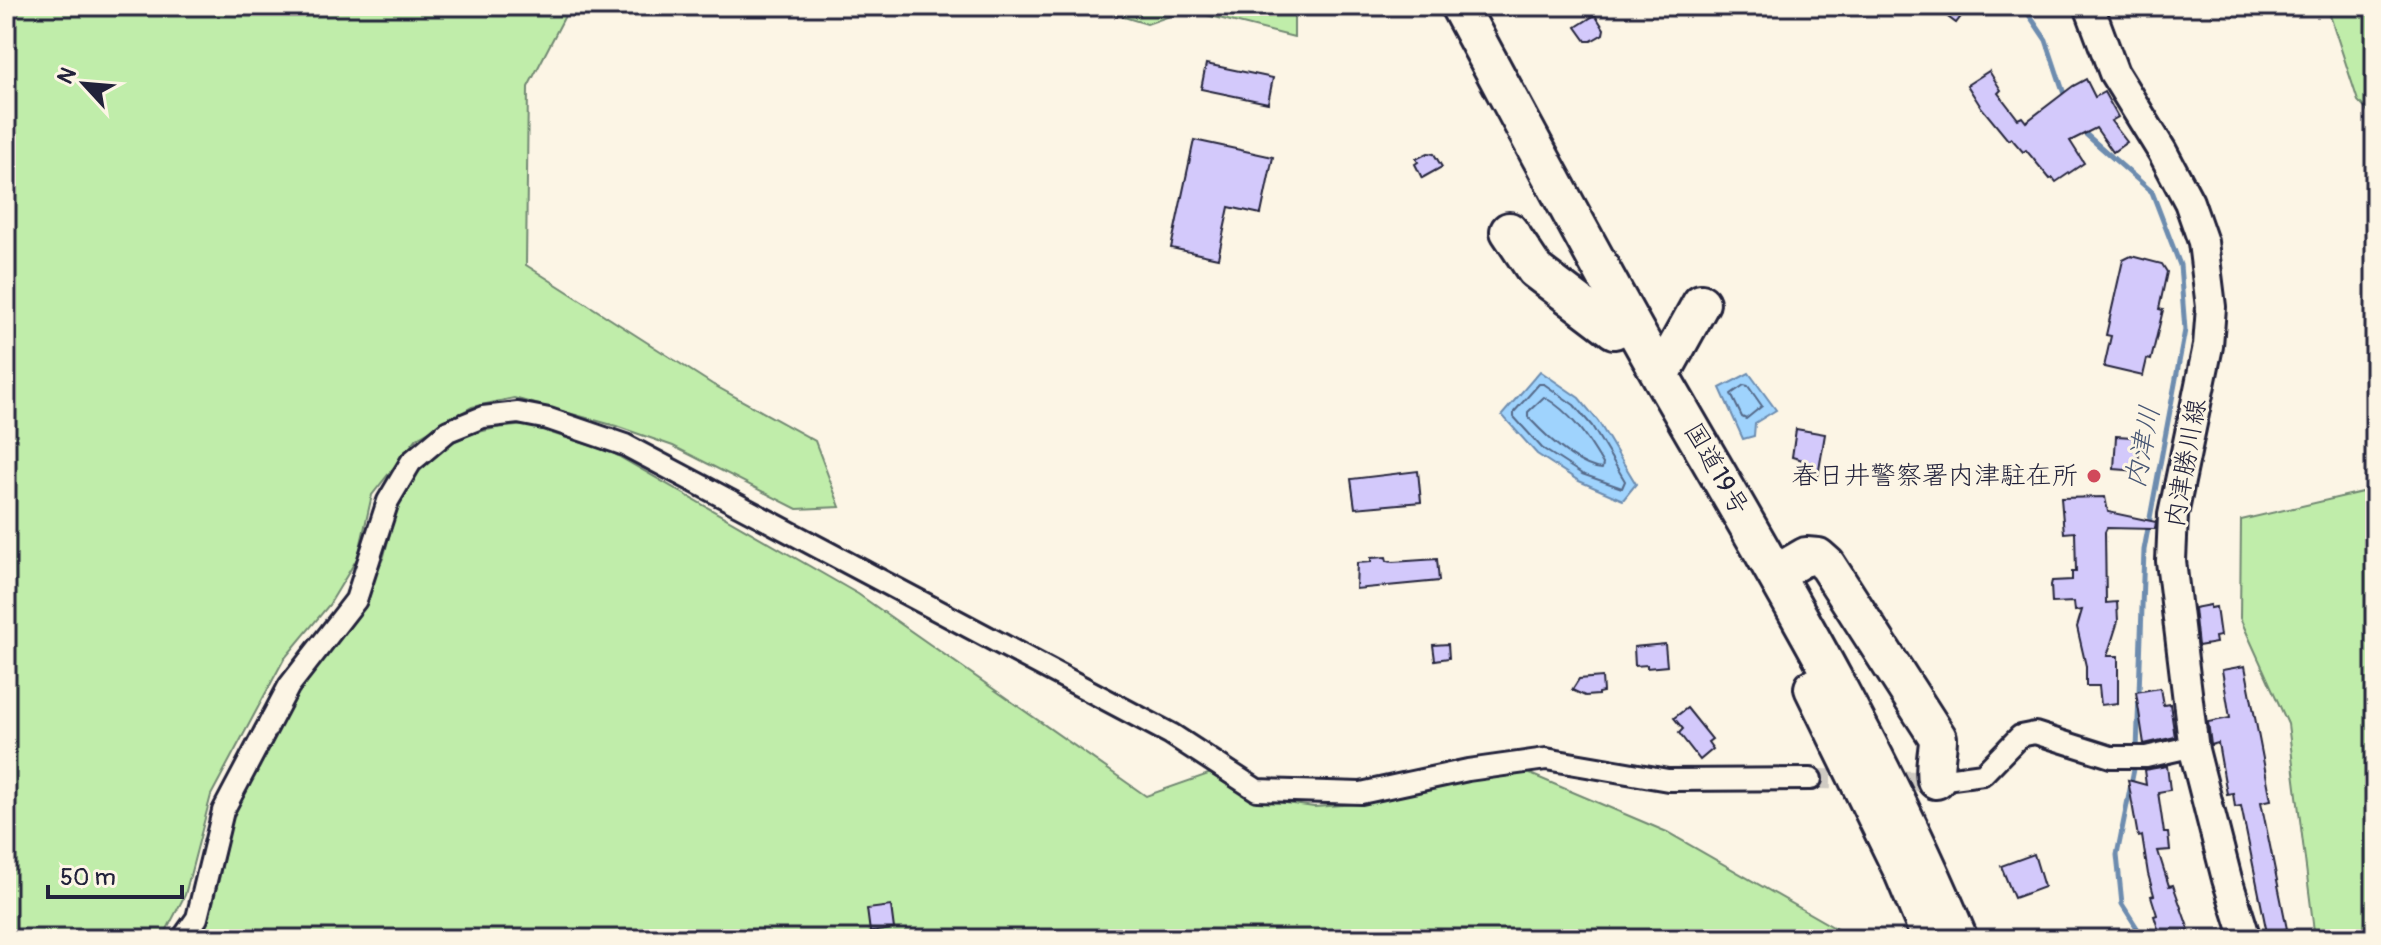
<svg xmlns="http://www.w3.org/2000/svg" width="2381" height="945" font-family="Pangolin,'Klee One',sans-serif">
<rect width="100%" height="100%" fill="#fcf5e5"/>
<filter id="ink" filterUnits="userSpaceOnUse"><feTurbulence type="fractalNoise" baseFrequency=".0125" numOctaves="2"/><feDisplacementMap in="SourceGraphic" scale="16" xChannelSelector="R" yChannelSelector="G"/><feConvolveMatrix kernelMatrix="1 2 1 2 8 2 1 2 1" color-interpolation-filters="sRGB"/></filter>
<g filter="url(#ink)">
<!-- green -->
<g fill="#c0edaa" stroke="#718872" stroke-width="2">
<path d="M 6,6 L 570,6 L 528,87 L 526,265 L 712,384 L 815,441 L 840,507 L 797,509 L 673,446 L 616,426 L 514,398 L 472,407 L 417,438 L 372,495 L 358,557 L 329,605 L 284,659 L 211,795 L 185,895 L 162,939 L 6,939 Z"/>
<path d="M 1087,6 L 1294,6 L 1294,37 L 1187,10 L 1147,24 Z"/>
<path d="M 2327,6 L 2375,6 L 2375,119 L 2358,101 Z"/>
<path d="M 526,425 L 611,452 L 858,594 L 1146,796 L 1214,772 L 1248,791 L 1279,802 L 1314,807 L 1357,804 L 1477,778 L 1528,773 L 1667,832 L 1840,931 L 1845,939 L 195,939 L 218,884 L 236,801 L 304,678 L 365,599 L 384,556 L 398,502 L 416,474 L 449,444 L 470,434 L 496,428 Z"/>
<path d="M 2375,489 L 2375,939 L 2315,939 L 2288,724 L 2240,618 L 2241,520 Z"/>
</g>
<!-- water -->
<g fill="#9fd3fd" stroke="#6d8caf" stroke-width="2">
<path d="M 1540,371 L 1579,398 L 1598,421 L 1636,484 L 1623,500 L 1579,481 L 1537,454 L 1502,415 Z"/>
<path d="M 1749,373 L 1776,410 L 1755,423 L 1754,436 L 1743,439 L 1720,388 Z"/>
</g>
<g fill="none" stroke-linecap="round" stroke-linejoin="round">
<!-- shore -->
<g stroke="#546989" stroke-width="2">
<path d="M 1539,384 L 1544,384 L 1574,405 L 1592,426 L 1625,481 L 1622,488 L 1582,474 L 1542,448 L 1514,417 L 1514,412 Z"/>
<path d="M 1744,385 L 1748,386 L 1762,406 L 1746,419 L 1742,417 L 1731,394 Z"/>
<path d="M 1544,397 C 1572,413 1587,437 1603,464 L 1602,469 C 1577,467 1545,435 1528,417 L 1528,412 Z"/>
</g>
<!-- stream -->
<g stroke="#6d8caf" stroke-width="5">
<path d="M 2023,6 L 2046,40 L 2065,97"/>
<path d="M 2081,130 L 2152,192 L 2180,265 L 2185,330 L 2144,550 L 2137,750"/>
<path d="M 2135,764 L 2117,855 L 2122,904 L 2144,939"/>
</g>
</g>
<!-- building -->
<g fill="#d3c9fb" stroke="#22223b" stroke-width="2">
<path d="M 1933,6 L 1969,6 L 1956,23 Z"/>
<path d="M 1595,15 L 1604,29 L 1603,34 L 1591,41 L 1586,41 L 1576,27 Z"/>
<path d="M 1206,64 L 1273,78 L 1268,103 L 1201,89 Z"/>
<path d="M 1989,71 L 2001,90 L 1998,93 L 2018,119 L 2022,117 L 2026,122 L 2073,86 L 2086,79 L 2095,97 L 2104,92 L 2118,117 L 2111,121 L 2127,142 L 2113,152 L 2096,128 L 2070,141 L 2084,163 L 2056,182 L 2053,178 L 2050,179 L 2026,150 L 2023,152 L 2011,138 L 2008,140 L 1981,107 L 1967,85 Z"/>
<path d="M 1194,140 L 1273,157 L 1261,214 L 1229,207 L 1218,258 L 1171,248 Z"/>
<path d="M 1428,153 L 1434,154 L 1442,167 L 1422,178 L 1415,164 L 1418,162 L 1416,159 Z"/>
<path d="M 2131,256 L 2162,264 L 2167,272 L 2159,309 L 2163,310 L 2151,360 L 2147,359 L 2143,376 L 2104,367 L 2111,336 L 2106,335 L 2123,260 Z"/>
<path d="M 1796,429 L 1825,434 L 1818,476 L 1801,473 L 1803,460 L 1792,457 Z"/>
<path d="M 2116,436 L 2133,437 L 2132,449 L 2139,449 L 2138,471 L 2114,469 Z"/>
<path d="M 1418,471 L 1421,502 L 1355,508 L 1351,479 Z"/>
<path d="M 2105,497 L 2108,512 L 2156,522 L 2155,529 L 2107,528 L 2105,532 L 2106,603 L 2117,602 L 2118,621 L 2107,656 L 2118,656 L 2118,703 L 2101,705 L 2099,686 L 2086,686 L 2086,666 L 2077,627 L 2082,610 L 2075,611 L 2074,602 L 2052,603 L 2051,585 L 2052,581 L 2072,580 L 2072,572 L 2076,572 L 2075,532 L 2064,533 L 2061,498 Z"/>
<path d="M 1386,557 L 1387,561 L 1393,562 L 1437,559 L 1439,581 L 1356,589 L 1357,563 L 1371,562 L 1371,558 Z"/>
<path d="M 2210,605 L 2210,608 L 2216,607 L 2220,636 L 2215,637 L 2216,643 L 2198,646 L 2194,608 Z"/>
<path d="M 1448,644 L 1449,658 L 1435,660 L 1433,645 Z"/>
<path d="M 1665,644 L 1667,666 L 1647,668 L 1647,665 L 1635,666 L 1634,647 Z"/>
<path d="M 2245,666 L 2271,800 L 2261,802 L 2287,929 L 2267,933 L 2241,806 L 2235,807 L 2233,793 L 2227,794 L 2218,743 L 2211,745 L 2208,722 L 2230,718 L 2222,670 Z"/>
<path d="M 1602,677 L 1603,692 L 1598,693 L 1598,695 L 1585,696 L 1572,690 L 1579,679 Z"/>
<path d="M 2160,688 L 2163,705 L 2170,704 L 2175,737 L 2144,744 L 2136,692 Z"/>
<path d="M 1687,708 L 1712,739 L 1708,742 L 1713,749 L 1700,760 L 1679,733 L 1683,729 L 1674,718 Z"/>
<path d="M 2167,766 L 2170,790 L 2158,792 L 2164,833 L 2168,833 L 2170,850 L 2158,851 L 2169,886 L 2173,885 L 2189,930 L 2161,938 L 2154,916 L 2157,915 L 2151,896 L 2154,895 L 2148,874 L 2142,836 L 2138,837 L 2128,780 L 2146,785 L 2144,770 Z"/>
<path d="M 2034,854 L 2044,887 L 2014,898 L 2001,866 Z"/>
<path d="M 891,906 L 894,929 L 870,932 L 867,909 Z"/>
</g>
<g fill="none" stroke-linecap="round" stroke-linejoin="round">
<!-- street-tunnel -->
<path stroke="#d0cbc3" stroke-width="20" stroke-dasharray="20 10" stroke-linecap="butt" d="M 1811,779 L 1926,781"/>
<!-- street casing -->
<g stroke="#22223b" stroke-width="26">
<g id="street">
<path d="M 1930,781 L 1983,774 L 2020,736 L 2035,733 L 2111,757 L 2146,757 L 2181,749 L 2194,750"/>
<path d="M 182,939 L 197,918 L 223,811 L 289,686 L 356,600 L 388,501 L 411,462 L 448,431 L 483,417 L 518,413 L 549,419 L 625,445 L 1171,734 L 1257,790 L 1361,793 L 1468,770 L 1546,759 L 1668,780 L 1811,779"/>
</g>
</g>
<!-- secondary casing -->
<g stroke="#22223b" stroke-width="34">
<path id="secondary" d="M 2089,6 L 2114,73 L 2162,151 L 2189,202 L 2203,242 L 2211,307 L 2208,346 L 2173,515 L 2171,561 L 2194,750 L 2227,879 L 2246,939"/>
</g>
<!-- highway casing -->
<g stroke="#22223b" stroke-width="42">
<g id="highway">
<path d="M 1459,6 C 1526,130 1592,255 1662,378 C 1769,563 1877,741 1959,939"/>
<path d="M 1509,231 L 1535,270 L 1614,330"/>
<path d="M 1661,375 L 1701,303"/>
<path d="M 1777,573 L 1806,556 L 1818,557 L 1827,565 L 1938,738 C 1938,753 1933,766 1936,780"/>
<path d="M 1813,688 L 1902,870 L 1931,939"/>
</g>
</g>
<!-- street -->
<use href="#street" stroke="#fcf5e5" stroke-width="20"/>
<!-- secondary -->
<use href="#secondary" stroke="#fcf5e5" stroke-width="28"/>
<!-- highway -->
<use href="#highway" stroke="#fcf5e5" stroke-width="36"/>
</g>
</g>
<!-- markers -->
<circle fill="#d1495b" stroke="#fcf5e5" stroke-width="3" cx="2094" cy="476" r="8"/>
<g text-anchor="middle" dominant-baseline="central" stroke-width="6" stroke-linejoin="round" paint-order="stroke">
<!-- street labels -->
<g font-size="26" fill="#22223b" stroke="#fcf5e5">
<text transform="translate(2186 463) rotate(-80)">内津勝川線</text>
<text transform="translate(1716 469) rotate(60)">国道19号</text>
</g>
<!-- poi labels -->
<g font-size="26" fill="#22223b" stroke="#fcf5e5" text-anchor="end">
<text x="2078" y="476">春日井警察署内津駐在所</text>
</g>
<!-- water labels -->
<g font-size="28" font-style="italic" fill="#485775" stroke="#fcf5e5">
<text transform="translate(2143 447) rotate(-79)">内津川</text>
</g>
</g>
<!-- margin -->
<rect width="2381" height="945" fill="none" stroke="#fcf5e5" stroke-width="32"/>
<rect x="16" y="16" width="2349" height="913" fill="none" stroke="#22223b" stroke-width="3" filter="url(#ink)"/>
<!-- north arrow -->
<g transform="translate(84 84) rotate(296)" stroke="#fcf5e5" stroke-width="6" paint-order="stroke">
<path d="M0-6L14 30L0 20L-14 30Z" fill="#22223b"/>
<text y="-12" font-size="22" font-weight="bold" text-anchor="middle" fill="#22223b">N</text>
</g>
<!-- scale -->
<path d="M48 885v12h134v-12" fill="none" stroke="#22223b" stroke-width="4"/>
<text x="60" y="885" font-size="24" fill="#22223b" stroke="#fcf5e5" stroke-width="6" paint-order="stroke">50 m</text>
</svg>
